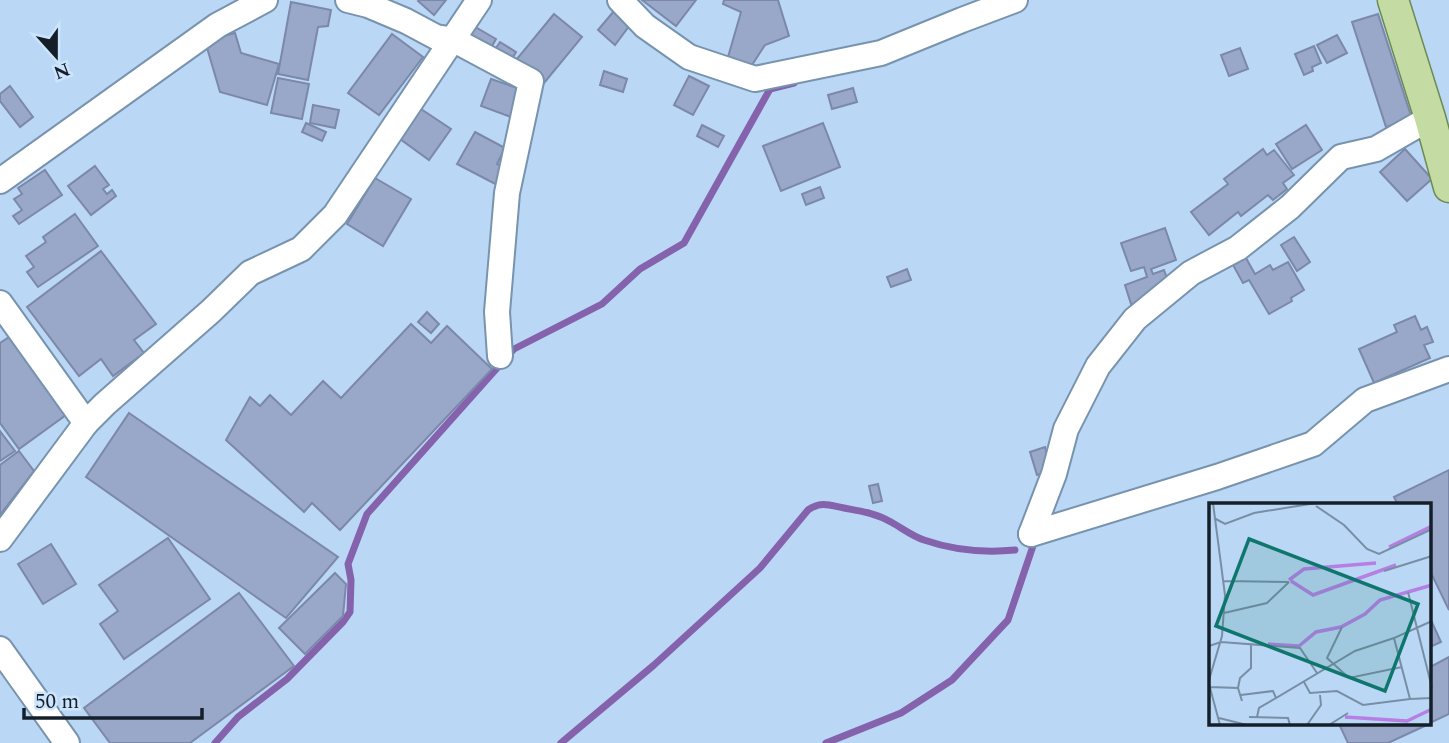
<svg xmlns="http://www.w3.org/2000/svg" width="1449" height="743" font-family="Spectral,serif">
<rect width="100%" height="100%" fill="#bad8f5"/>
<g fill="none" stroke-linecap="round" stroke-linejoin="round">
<!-- stream -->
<g stroke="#8562ac" stroke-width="7">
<path d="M 215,743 L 238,717 L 287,679 L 343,622 L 350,612 L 351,580 L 348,564 L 367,514 L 514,349 L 602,304 L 640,269 L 684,243 L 770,89 L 794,83"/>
<path d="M 561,743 L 654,665 L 760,568 L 808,510 C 821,501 829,505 844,508 C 860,511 876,513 891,522 C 902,528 912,536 924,540 C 953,550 984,553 1015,550"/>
<path d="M 826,743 L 901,713 L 952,680 L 1008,620 L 1034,543"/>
</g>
</g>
<!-- building -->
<g fill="#99a7c9" stroke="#7c88a9" stroke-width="2">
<path d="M 419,0 L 446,0 L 434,15 L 418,1 Z"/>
<path d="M 642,0 L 696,0 L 676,26 Z"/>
<path d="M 724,0 L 778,0 L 789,36 L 765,45 L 752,65 L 728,57 L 741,12 L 723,4 Z"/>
<path d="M 291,2 L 331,10 L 328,26 L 318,27 L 308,80 L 278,74 Z"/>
<path d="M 614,11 L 630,25 L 615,45 L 598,30 Z"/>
<path d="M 554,14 L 582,37 L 544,83 L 516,60 Z"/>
<path d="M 1378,14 L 1412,119 L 1386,127 L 1352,22 Z"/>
<path d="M 472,25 L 496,39 L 488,53 L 464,40 Z"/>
<path d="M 235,33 L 241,53 L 279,64 L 267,105 L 220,92 L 205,41 Z"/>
<path d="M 392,34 L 423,57 L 379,115 L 348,93 Z"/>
<path d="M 1337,35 L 1347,53 L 1327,63 L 1317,45 Z"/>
<path d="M 500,42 L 516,52 L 509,64 L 492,54 Z"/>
<path d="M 1314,46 L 1321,63 L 1312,67 L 1313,71 L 1304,75 L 1295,54 Z"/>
<path d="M 1240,48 L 1248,69 L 1229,76 L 1221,55 Z"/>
<path d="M 604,71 L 627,79 L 623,92 L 600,85 Z"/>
<path d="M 689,76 L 709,86 L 693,115 L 674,105 Z"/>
<path d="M 278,78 L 309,84 L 302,119 L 271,113 Z"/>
<path d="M 491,79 L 520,89 L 511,117 L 481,106 Z"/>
<path d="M 10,86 L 33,117 L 20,127 L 0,101 L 0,94 Z"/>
<path d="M 853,88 L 857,102 L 832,109 L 828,95 Z"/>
<path d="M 313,105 L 339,110 L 335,128 L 310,123 Z"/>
<path d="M 421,109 L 451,129 L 429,160 L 400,139 Z"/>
<path d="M 306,123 L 326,132 L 322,141 L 302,132 Z"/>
<path d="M 823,123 L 840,167 L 781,191 L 763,146 Z"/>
<path d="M 702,125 L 724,136 L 718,147 L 697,136 Z"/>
<path d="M 1306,125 L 1322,150 L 1292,169 L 1276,144 Z"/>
<path d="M 475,132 L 505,148 L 497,164 L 507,169 L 503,188 L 457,164 Z"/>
<path d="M 1263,149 L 1267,155 L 1274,150 L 1294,175 L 1283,183 L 1287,189 L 1273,200 L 1268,195 L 1241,216 L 1238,212 L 1209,235 L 1191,212 L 1228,184 L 1224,179 Z"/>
<path d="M 1405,149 L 1432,179 L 1407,201 L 1380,172 Z"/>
<path d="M 95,166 L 109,185 L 103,189 L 107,194 L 112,190 L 116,196 L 91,215 L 68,186 Z"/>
<path d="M 45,170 L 62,195 L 19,224 L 13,216 L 22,210 L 14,199 L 22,194 L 18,188 Z"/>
<path d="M 375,178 L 411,199 L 383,246 L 347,224 Z"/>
<path d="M 820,187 L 824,198 L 806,205 L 802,194 Z"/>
<path d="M 75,214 L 98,246 L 38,287 L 27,272 L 34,267 L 26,256 L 46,242 L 43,237 Z"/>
<path d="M 1165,228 L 1176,260 L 1151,269 L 1153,274 L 1164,270 L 1168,281 L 1145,303 L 1131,304 L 1125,285 L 1147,277 L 1144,267 L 1131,271 L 1121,243 Z"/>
<path d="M 1294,237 L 1310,262 L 1297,271 L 1281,245 Z"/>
<path d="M 101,251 L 156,324 L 134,340 L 144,353 L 113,376 L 101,359 L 79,376 L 27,307 Z"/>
<path d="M 1246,258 L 1255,274 L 1270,265 L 1273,270 L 1288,262 L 1304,290 L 1291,298 L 1292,301 L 1269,314 L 1249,280 L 1243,283 L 1233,265 Z"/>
<path d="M 907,269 L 911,280 L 891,287 L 887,277 Z"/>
<path d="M 427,312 L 439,324 L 431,333 L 418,322 Z"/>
<path d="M 1415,316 L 1421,330 L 1427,327 L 1433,342 L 1424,345 L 1430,358 L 1374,383 L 1359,349 L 1397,332 L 1394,325 Z"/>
<path d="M 411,324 L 431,343 L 447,326 L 492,369 L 340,530 L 312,503 L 304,512 L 226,440 L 250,397 L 260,406 L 270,395 L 291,415 L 323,381 L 341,398 Z"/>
<path d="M 9,337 L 66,415 L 19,449 L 0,423 L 0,343 Z"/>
<path d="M 129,413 L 338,557 L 286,618 L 86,477 Z"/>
<path d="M 0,431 L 15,451 L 0,461 Z"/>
<path d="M 1045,447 L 1051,471 L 1037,475 L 1030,452 Z"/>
<path d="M 19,451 L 34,471 L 0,515 L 0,465 Z"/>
<path d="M 1449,470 L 1449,610 L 1430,571 L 1430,505 L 1398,505 L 1394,497 Z"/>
<path d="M 878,484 L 882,501 L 873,503 L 869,486 Z"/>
<path d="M 168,538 L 210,599 L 124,659 L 100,624 L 118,611 L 99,585 Z"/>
<path d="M 51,544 L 76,584 L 43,604 L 18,564 Z"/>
<path d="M 335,573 L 346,584 L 343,616 L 305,654 L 279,628 Z"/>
<path d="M 239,593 L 294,666 L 190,743 L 110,743 L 84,708 Z"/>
<path d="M 1430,618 L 1441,642 L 1430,647 Z"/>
<path d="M 1449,657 L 1449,714 L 1430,723 L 1430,667 Z"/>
<path d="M 1339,724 L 1429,724 L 1388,743 L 1348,743 Z"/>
</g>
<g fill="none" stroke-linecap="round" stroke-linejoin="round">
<!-- minor casing -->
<g stroke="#7793ae" stroke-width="28">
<g id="minor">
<path d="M 348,0 L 368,5 L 406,21 L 436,37 L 454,40 L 531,81 L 507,193 L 497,312 L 500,356"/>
<path d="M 620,0 L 645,26 L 689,57 L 755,79 L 881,53 L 962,20 L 1015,0"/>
<path d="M 0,181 L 218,25 L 265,0"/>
<path d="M 0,303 L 86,423 L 0,539"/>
<path d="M 86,423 L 105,404 L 211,311 L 250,273 L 301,249 L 335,215 L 479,0"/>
<path d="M 1031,534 L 1054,474 L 1066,429 L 1098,366 L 1135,319 L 1191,273 L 1238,248 L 1290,207 L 1341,157 L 1376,149 L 1430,118"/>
<path d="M 1031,534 L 1217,477 L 1313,444 L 1365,400 L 1449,369"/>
<path d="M 0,649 L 67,743"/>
</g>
</g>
<!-- major casing -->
<g stroke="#6c8a52" stroke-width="33">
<path id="major" d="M 1393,0 L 1430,118 L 1449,187"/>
</g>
<!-- minor -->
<use href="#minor" stroke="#fff" stroke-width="24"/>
<!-- major -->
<use href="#major" stroke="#c4dca4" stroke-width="30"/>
</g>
<!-- overview -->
<g transform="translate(1209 503)">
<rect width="222" height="222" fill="#bad8f5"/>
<path fill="none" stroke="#b67fe4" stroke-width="3.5" d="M 180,44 L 223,23M 80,77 L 95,66 L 167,60M 82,78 L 104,92 L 187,62M 59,141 L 90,143 L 107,129 L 132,124 L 156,111 L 171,97 L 223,82M 136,214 L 198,218 L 223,206"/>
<path fill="none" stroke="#788ea4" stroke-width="2" d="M 107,3 L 135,22 L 158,46 L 170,51 L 223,26M 5,15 L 16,21 L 45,10 L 107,0M 175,68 L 223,53M 15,78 L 80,79M 199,89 L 223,185M 15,110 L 58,100 L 80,79M 223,118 L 185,135 L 201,196 L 223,195M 133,124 L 118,155 L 140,175 L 193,164M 0,143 L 12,139 L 91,145 L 108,170M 0,177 L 13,133 L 16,92 L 4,0M 95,179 L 101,190 L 128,188 L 154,202 L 201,196M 0,181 L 11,222M 1,184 L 29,185 L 33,198M 29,185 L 31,175 L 42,165 L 42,142M 32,192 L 64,188 L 67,195 L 146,148 L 185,135M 40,214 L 79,215 L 81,222M 48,214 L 50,205 L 67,195M 10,215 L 38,222M 98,222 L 112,202 L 111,192M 120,222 L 139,210"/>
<path fill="#0f766e" fill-opacity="0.15" stroke="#0f766e" stroke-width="3.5" d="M 40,36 L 209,101 L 176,188 L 7,123 Z"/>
<rect width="222" height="222" fill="none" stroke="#141f2a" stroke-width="3.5"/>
</g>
<!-- north arrow -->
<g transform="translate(56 56) rotate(159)" stroke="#cce4fc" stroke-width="5" paint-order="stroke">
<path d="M0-5L12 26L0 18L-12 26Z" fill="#141f2a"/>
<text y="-10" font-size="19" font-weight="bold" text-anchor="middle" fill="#141f2a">N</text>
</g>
<!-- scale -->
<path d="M24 708v10h178v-10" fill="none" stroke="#141f2a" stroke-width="3.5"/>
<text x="35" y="708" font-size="21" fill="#141f2a" stroke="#cce4fc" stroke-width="5" paint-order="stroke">50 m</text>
</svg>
